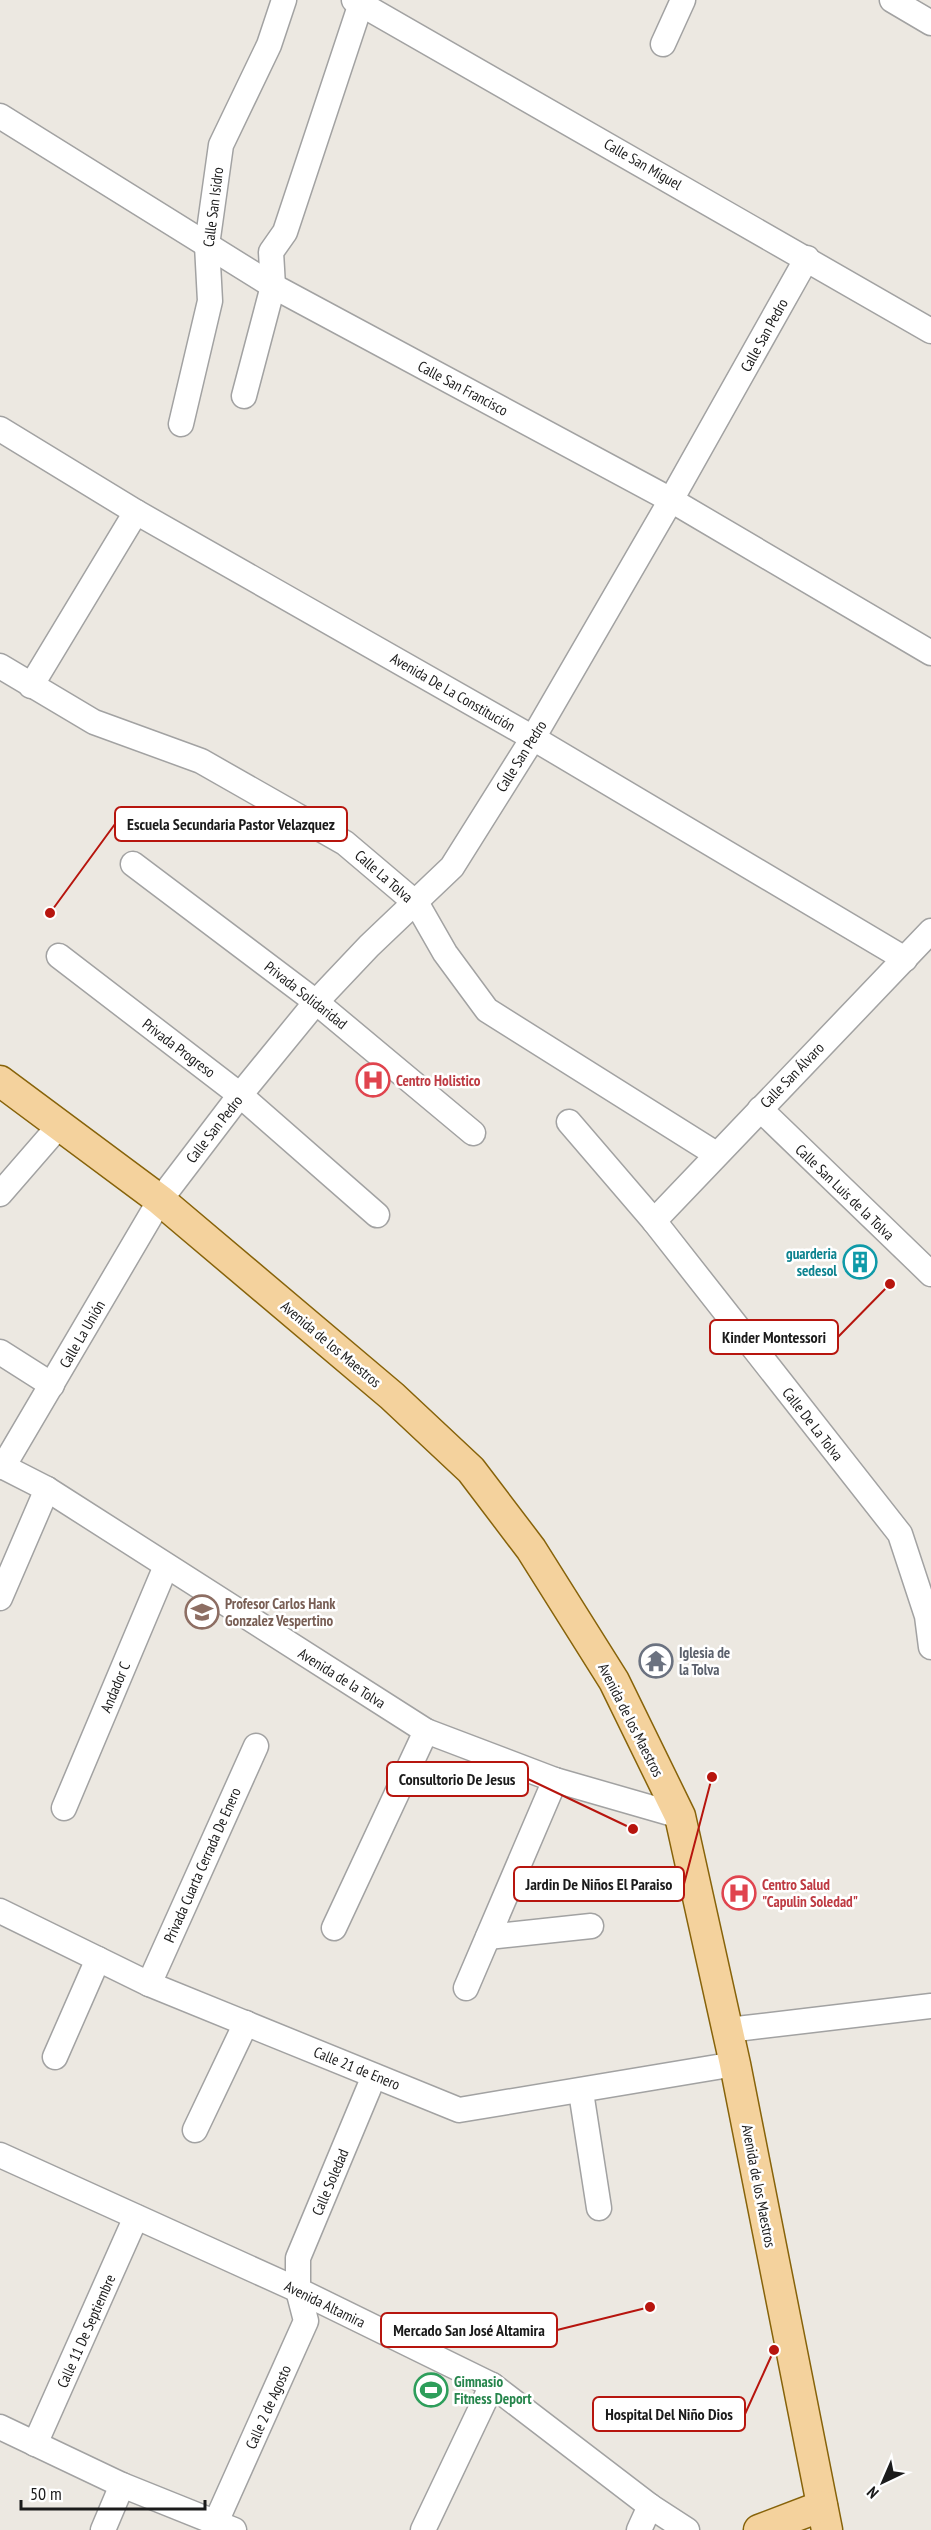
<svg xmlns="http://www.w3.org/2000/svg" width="931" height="2530" font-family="'PT Sans Narrow',sans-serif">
<rect width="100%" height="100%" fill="#ece8e1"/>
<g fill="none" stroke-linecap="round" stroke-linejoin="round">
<!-- minor casing -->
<g stroke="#a2a2a2" stroke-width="27">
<g id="minor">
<path d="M 354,0 L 931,331"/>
<path d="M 892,0 L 931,23"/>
<path d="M 663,44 L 683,0"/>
<path d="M 0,116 L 273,286 L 671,500 L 931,653"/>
<path d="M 244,396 L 273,286 L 271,252 L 285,232 L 362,0"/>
<path d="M 181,424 L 210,301 L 207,245 L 221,145 L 269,45 L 284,0"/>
<path d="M 0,429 L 136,512 L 533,738 L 905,959"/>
<path d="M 0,666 L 94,722 L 201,761 L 345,843 L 417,904 L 445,953 L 487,1010 L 716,1154"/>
<path d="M 31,686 L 136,512"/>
<path d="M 133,864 L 316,1002 L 473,1133"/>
<path d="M 59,956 L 240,1095 L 377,1215"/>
<path d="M 760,1109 L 931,1274"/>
<path d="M 569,1122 L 654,1221 L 900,1534 L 927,1616 L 931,1647"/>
<path d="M 0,1194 L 59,1126"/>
<path d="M 654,1221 L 931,931"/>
<path d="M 0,1352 L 52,1385"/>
<path d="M 0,1465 L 47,1489 L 426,1731 L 555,1780 L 680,1816"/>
<path d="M 3,1467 L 160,1200 L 240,1095 L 316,1002 L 369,946 L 452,867 L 533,738 L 671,500 L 807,258"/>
<path d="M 0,1598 L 47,1489"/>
<path d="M 64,1808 L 166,1566"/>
<path d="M 0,1911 L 149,1984 L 459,2110 L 735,2064"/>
<path d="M 334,1928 L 426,1731"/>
<path d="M 488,1937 L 591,1926"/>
<path d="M 149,1984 L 256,1746"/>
<path d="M 466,1988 L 555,1780"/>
<path d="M 728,2030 L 931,2006"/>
<path d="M 55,2057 L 98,1959"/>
<path d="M 581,2092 L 599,2208"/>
<path d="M 195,2130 L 246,2023"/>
<path d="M 0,2155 L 298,2290 L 492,2385 L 650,2506 L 687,2530"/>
<path d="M 0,2427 L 122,2485 L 234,2530"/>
<path d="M 35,2444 L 136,2217"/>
<path d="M 216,2522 L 306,2321 L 298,2290 L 298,2258 L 374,2076"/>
<path d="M 103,2530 L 122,2485"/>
<path d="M 423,2530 L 492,2385"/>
<path d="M 639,2530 L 650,2506"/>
</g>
</g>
<!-- major casing -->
<g stroke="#87630a" stroke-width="33">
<g id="major">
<path d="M 0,1081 L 160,1200 L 392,1396 L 471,1470 L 531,1549 L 614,1681 L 680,1816 L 735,2064 L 827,2530"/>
<path d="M 759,2530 L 822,2506"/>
</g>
</g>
<!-- minor -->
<use href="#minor" stroke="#fff" stroke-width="24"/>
<!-- major -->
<use href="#major" stroke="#f4d29d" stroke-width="30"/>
</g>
<!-- icons -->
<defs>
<g id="hospital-ring" transform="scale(1.725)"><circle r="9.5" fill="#fff" stroke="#e0444e" stroke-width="1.5"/><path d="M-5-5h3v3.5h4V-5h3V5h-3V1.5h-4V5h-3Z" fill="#e0444e"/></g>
<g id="building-ring" transform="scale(1.725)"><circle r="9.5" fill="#fff" stroke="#0f9aa8" stroke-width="1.5"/><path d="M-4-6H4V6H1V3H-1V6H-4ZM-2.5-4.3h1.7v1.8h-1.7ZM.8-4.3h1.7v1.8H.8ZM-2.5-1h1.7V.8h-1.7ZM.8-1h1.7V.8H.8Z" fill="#0f9aa8"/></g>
<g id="school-ring" transform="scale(1.725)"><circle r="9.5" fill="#fff" stroke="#8d6e63" stroke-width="1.5"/><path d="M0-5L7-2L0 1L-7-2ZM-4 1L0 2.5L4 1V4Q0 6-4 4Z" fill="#8d6e63"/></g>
<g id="temple-ring" transform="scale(1.725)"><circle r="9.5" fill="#fff" stroke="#6b7280" stroke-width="1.5"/><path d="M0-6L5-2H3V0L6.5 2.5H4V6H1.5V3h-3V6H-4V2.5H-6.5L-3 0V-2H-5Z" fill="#6b7280"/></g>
<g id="stadium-ring" transform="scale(1.725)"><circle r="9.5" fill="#fff" stroke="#2e9e5b" stroke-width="1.5"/><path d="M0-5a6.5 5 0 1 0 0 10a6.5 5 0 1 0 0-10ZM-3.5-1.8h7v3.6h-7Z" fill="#2e9e5b"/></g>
</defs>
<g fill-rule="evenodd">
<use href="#hospital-ring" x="373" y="1080"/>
<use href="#building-ring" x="860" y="1262"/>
<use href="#school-ring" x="202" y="1612"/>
<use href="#temple-ring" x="656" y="1661"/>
<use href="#hospital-ring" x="739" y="1893"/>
<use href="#stadium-ring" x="431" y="2390"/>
</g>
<g text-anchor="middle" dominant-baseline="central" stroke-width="5" stroke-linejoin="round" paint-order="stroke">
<!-- street labels -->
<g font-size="15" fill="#1b1b1b" stroke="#fff">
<text transform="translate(643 164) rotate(30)">Calle San Miguel</text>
<text transform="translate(213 207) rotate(-83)">Calle San Isidro</text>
<text transform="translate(764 335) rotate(-61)">Calle San Pedro</text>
<text transform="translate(463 388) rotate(28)">Calle San Francisco</text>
<text transform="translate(453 692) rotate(30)">Avenida De La Constitución</text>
<text transform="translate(521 756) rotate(-58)">Calle San Pedro</text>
<text transform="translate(384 876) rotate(41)">Calle La Tolva</text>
<text transform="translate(306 995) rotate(38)">Privada Solidaridad</text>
<text transform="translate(179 1048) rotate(37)">Privada Progreso</text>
<text transform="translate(792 1075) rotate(-46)">Calle San Álvaro</text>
<text transform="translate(214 1129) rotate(-52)">Calle San Pedro</text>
<text transform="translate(845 1192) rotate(44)">Calle San Luis de la Tolva</text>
<text transform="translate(82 1334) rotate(-60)">Calle La Unión</text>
<text transform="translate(331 1344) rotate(40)">Avenida de los Maestros</text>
<text transform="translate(813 1424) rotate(52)">Calle De La Tolva</text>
<text transform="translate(342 1678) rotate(32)">Avenida de la Tolva</text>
<text transform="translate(115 1687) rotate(-67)">Andador C</text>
<text transform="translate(631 1720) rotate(63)">Avenida de los Maestros</text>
<text transform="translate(202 1865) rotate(-66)">Privada Cuarta Cerrada De Enero</text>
<text transform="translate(357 2068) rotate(22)">Calle 21 de Enero</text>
<text transform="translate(330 2182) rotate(-67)">Calle Soledad</text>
<text transform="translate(759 2186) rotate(79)">Avenida de los Maestros</text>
<text transform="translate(325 2304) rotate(26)">Avenida Altamira</text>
<text transform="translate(86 2331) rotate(-66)">Calle 11 De Septiembre</text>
<text transform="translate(268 2407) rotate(-66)">Calle 2 de Agosto</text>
</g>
<!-- health labels -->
<g font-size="15" font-weight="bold" fill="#be3a42" stroke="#fff" text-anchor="start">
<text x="396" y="1080">Centro Holistico</text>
<text x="762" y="1884">Centro Salud<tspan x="762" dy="17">"Capulin Soledad"</tspan></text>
</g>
<!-- culture labels -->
<g font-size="15" font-weight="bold" fill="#0d838f" stroke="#fff" text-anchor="end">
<text x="837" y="1253">guarderia<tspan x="837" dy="17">sedesol</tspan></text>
</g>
<!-- education labels -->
<g font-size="15" font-weight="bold" fill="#785e54" stroke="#fff" text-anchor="start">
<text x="225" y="1603">Profesor Carlos Hank<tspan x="225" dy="17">Gonzalez Vespertino</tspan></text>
</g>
<!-- worship labels -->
<g font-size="15" font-weight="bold" fill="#5b616d" stroke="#fff" text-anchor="start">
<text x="679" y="1652">Iglesia de<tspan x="679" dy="17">la Tolva</tspan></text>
</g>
<!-- leisure labels -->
<g font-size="15" font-weight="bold" fill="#27864d" stroke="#fff" text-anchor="start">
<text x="454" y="2381">Gimnasio<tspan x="454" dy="17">Fitness Deport</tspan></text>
</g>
</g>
<!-- callouts -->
<path fill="none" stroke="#b7150e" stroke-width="2" d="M50 913L115 824M890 1284L838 1337M633 1829L528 1779M712 1777L684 1884M650 2307L557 2330M774 2350L745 2414"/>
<g fill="#b7150e" stroke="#fff" stroke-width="2">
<circle cx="50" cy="913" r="6"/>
<circle cx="890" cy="1284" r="6"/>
<circle cx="633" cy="1829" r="6"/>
<circle cx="712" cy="1777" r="6"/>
<circle cx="650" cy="2307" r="6"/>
<circle cx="774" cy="2350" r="6"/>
</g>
<g fill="#fff" stroke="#b7150e" stroke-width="2">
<rect x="115" y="807" width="232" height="34" rx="6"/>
<rect x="710" y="1320" width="128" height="34" rx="6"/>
<rect x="387" y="1762" width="141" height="34" rx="6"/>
<rect x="514" y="1867" width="170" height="34" rx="6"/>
<rect x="381" y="2313" width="176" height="34" rx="6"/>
<rect x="593" y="2397" width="152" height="34" rx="6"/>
</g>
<g font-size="16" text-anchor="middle" font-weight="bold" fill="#1b1b1b">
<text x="231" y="830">Escuela Secundaria Pastor Velazquez</text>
<text x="774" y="1343">Kinder Montessori</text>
<text x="457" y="1785">Consultorio De Jesus</text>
<text x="599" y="1890">Jardin De Niños El Paraiso</text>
<text x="469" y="2336">Mercado San José Altamira</text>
<text x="669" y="2420">Hospital Del Niño Dios</text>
</g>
<!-- north arrow -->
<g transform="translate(883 2482) rotate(224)" stroke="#ffffff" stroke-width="4.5" paint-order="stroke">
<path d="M0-4.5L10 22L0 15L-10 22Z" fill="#1b1b1b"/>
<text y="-9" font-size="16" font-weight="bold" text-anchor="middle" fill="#1b1b1b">N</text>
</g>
<!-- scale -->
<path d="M21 2500v9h184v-9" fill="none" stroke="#1b1b1b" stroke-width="3"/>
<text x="30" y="2500" font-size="18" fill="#1b1b1b" stroke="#ffffff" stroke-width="4.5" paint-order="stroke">50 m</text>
</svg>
